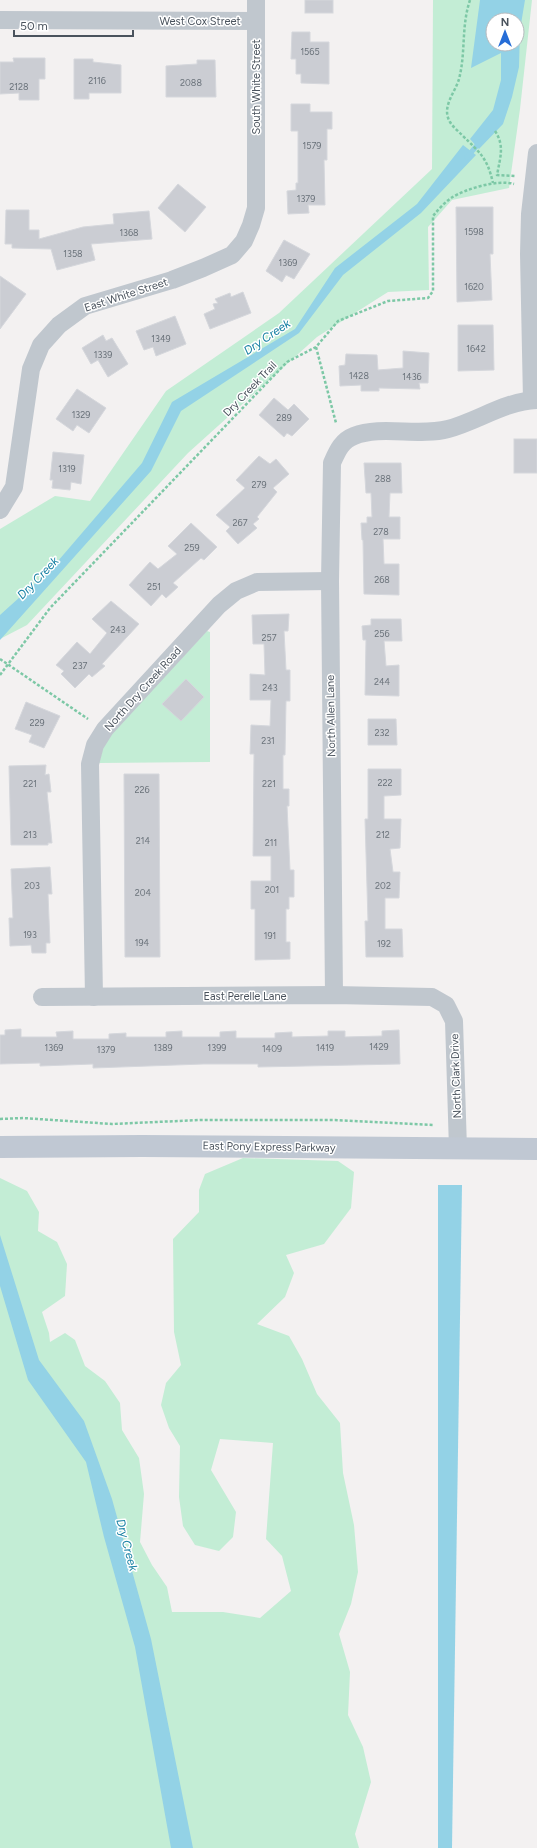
<svg xmlns="http://www.w3.org/2000/svg" width="537" height="1848" font-family="Figtree,sans-serif">
<rect width="100%" height="100%" fill="#f3f1f1"/>
<!-- green -->
<g fill="#c3edd5" fill-rule="evenodd">
<path d="M 433,0 L 532,0 L 520,109 L 509,188 L 452,200 L 428,227 L 429,290 L 388,292 L 317,337 L 188,453 L 27,625 L 0,639 L 0,529 L 55,496 L 90,501 L 166,391 L 279,313 L 432,169 ZM 493,20 L 517,20 L 517,44 L 493,44 Z"/>
<path d="M 207,631 L 210,632 L 210,762 L 99,763 L 105,740 Z"/>
<path d="M 243,1158 L 338,1161 L 354,1172 L 351,1208 L 324,1244 L 286,1255 L 294,1273 L 285,1297 L 257,1324 L 289,1336 L 302,1359 L 317,1394 L 340,1423 L 343,1473 L 354,1525 L 358,1572 L 351,1604 L 339,1634 L 350,1672 L 348,1715 L 363,1747 L 371,1782 L 355,1834 L 359,1848 L 0,1848 L 0,1178 L 27,1191 L 39,1212 L 38,1231 L 57,1242 L 67,1264 L 65,1296 L 42,1312 L 49,1333 L 50,1342 L 65,1333 L 75,1340 L 85,1366 L 105,1381 L 120,1403 L 122,1430 L 139,1458 L 144,1494 L 140,1542 L 152,1565 L 167,1587 L 172,1612 L 223,1612 L 260,1618 L 291,1591 L 282,1556 L 266,1539 L 273,1443 L 220,1439 L 211,1470 L 236,1512 L 233,1537 L 219,1551 L 195,1545 L 183,1526 L 179,1497 L 180,1446 L 169,1428 L 161,1405 L 166,1383 L 181,1365 L 174,1332 L 173,1239 L 199,1212 L 199,1190 L 205,1174 Z"/>
</g>
<!-- water -->
<g fill="#93d2e6" fill-rule="evenodd">
<path d="M 480,0 L 525,0 L 520,30 L 519,67 L 512,97 L 503,124 L 479,149 L 470,139 L 493,110 L 501,80 L 501,53 L 471,68 ZM 493,20 L 517,20 L 517,44 L 493,44 Z"/>
<path d="M 463,145 L 476,155 L 421,213 L 343,275 L 299,333 L 181,411 L 151,471 L 0,640 L 0,615 L 52,568 L 142,463 L 172,402 L 295,329 L 335,268 L 417,204 Z"/>
<path d="M 438,1185 L 462,1185 L 452,1848 L 438,1848 Z"/>
<path d="M 0,1235 L 39,1360 L 84,1421 L 112,1499 L 151,1639 L 193,1848 L 171,1848 L 135,1647 L 104,1537 L 86,1462 L 28,1380 L 0,1286 Z"/>
</g>
<g fill="none" stroke-linecap="round" stroke-linejoin="round">
<!-- stream -->
<path stroke="#93d2e6" stroke-width="5" d="M 467,157 L 480,142"/>
</g>
<!-- building -->
<g fill="#cbcdd3" stroke="#d5d7dc">
<rect x="305" y="0" width="28" height="13"/>
<path d="M 292,32 L 310,32 L 310,42 L 329,42 L 329,84 L 301,83 L 301,74 L 296,74 L 296,59 L 291,59 Z"/>
<path d="M 13,58 L 45,58 L 45,79 L 39,79 L 39,100 L 19,100 L 19,93 L 0,94 L 0,62 L 14,62 Z"/>
<path d="M 74,59 L 93,59 L 93,62 L 121,65 L 121,93 L 89,93 L 89,99 L 74,99 Z"/>
<path d="M 197,60 L 215,60 L 216,97 L 166,97 L 166,66 L 197,64 Z"/>
<path d="M 291,104 L 310,104 L 310,112 L 332,112 L 332,129 L 327,129 L 327,160 L 324,160 L 325,205 L 308,205 L 309,213 L 288,214 L 287,191 L 296,190 L 296,183 L 298,183 L 298,131 L 291,131 Z"/>
<path d="M 178,184 L 206,207 L 185,232 L 158,208 Z"/>
<path d="M 456,207 L 493,207 L 493,254 L 490,254 L 492,300 L 457,302 Z"/>
<path d="M 6,210 L 29,210 L 29,230 L 39,230 L 39,239 L 83,227 L 114,224 L 113,214 L 149,211 L 152,239 L 91,244 L 95,260 L 57,270 L 51,249 L 12,248 L 12,244 L 5,244 Z"/>
<path d="M 284,240 L 310,254 L 294,279 L 286,275 L 282,282 L 266,271 Z"/>
<path d="M 0,276 L 26,294 L 0,329 Z"/>
<path d="M 243,292 L 251,313 L 210,329 L 204,314 L 215,309 L 213,304 L 218,303 L 215,299 L 230,293 L 231,297 Z"/>
<path d="M 175,316 L 186,344 L 156,356 L 153,347 L 144,350 L 136,331 Z"/>
<path d="M 458,325 L 493,325 L 494,370 L 458,371 Z"/>
<path d="M 103,335 L 106,341 L 112,338 L 128,364 L 108,377 L 98,360 L 91,364 L 82,348 Z"/>
<path d="M 403,351 L 429,353 L 428,383 L 419,383 L 420,389 L 379,388 L 379,391 L 361,391 L 361,385 L 340,386 L 339,366 L 345,365 L 346,354 L 377,355 L 378,370 L 403,368 Z"/>
<path d="M 77,389 L 106,408 L 89,433 L 77,425 L 73,431 L 56,419 Z"/>
<path d="M 274,398 L 288,410 L 294,404 L 309,419 L 292,436 L 287,433 L 284,437 L 259,415 Z"/>
<rect x="514" y="439" width="23" height="34"/>
<path d="M 53,452 L 84,455 L 81,484 L 71,482 L 70,490 L 52,488 L 53,480 L 50,480 Z"/>
<path d="M 259,456 L 270,464 L 276,459 L 289,474 L 273,488 L 277,492 L 257,517 L 259,519 L 253,524 L 257,528 L 238,544 L 226,531 L 230,527 L 216,515 L 245,488 L 236,480 Z"/>
<path d="M 364,463 L 401,463 L 402,493 L 390,493 L 389,517 L 400,517 L 400,539 L 383,539 L 384,564 L 399,564 L 399,595 L 364,594 L 363,540 L 362,540 L 361,523 L 367,523 L 367,517 L 372,517 L 371,493 L 366,493 Z"/>
<path d="M 191,523 L 217,547 L 204,560 L 201,558 L 173,583 L 178,587 L 166,598 L 162,594 L 151,606 L 129,585 L 150,562 L 158,569 L 177,554 L 168,546 Z"/>
<path d="M 111,601 L 139,624 L 102,664 L 105,666 L 92,677 L 89,674 L 75,688 L 61,674 L 64,671 L 56,665 L 77,642 L 90,654 L 107,633 L 92,619 Z"/>
<path d="M 289,614 L 288,631 L 284,631 L 286,670 L 290,670 L 290,701 L 286,701 L 285,755 L 283,755 L 283,789 L 289,789 L 289,806 L 287,806 L 290,870 L 294,870 L 294,897 L 289,897 L 289,909 L 286,909 L 286,942 L 290,942 L 290,959 L 255,960 L 255,909 L 251,909 L 251,881 L 271,881 L 271,856 L 253,856 L 254,754 L 250,754 L 251,725 L 270,726 L 271,700 L 250,700 L 250,674 L 265,675 L 264,644 L 253,644 L 252,615 Z"/>
<path d="M 371,619 L 401,619 L 402,641 L 384,641 L 386,666 L 399,665 L 399,696 L 365,695 L 366,640 L 363,640 L 362,626 L 371,625 Z"/>
<path d="M 186,679 L 204,697 L 181,721 L 162,704 Z"/>
<path d="M 26,702 L 60,716 L 44,748 L 29,742 L 32,735 L 15,729 Z"/>
<path d="M 368,719 L 396,719 L 397,745 L 368,745 Z"/>
<path d="M 46,765 L 45,775 L 49,774 L 51,792 L 47,792 L 52,843 L 48,843 L 48,845 L 11,845 L 9,766 Z"/>
<path d="M 368,769 L 401,769 L 401,795 L 384,796 L 384,819 L 401,819 L 400,848 L 390,849 L 393,872 L 400,872 L 399,898 L 385,898 L 385,929 L 402,929 L 403,957 L 366,957 L 365,921 L 368,921 L 365,819 L 368,819 Z"/>
<path d="M 124,774 L 159,774 L 160,957 L 125,957 Z"/>
<path d="M 50,867 L 52,894 L 48,894 L 50,943 L 46,943 L 46,953 L 32,953 L 31,945 L 10,946 L 9,918 L 13,918 L 11,869 Z"/>
<path d="M 21,1029 L 21,1037 L 57,1037 L 56,1032 L 73,1031 L 73,1039 L 109,1039 L 109,1034 L 126,1033 L 126,1037 L 166,1037 L 166,1032 L 182,1031 L 182,1037 L 220,1037 L 220,1032 L 236,1031 L 236,1038 L 275,1038 L 275,1033 L 292,1032 L 292,1037 L 328,1036 L 328,1031 L 345,1031 L 345,1037 L 382,1036 L 382,1031 L 399,1030 L 400,1064 L 258,1067 L 258,1064 L 203,1064 L 93,1068 L 93,1064 L 40,1066 L 40,1063 L 0,1064 L 0,1035 L 5,1035 L 5,1030 Z"/>
</g>
<g fill="none" stroke-linecap="round" stroke-linejoin="round">
<!-- path -->
<g stroke="#7dc8a6" stroke-width="2.5" stroke-dasharray="3 2" stroke-linecap="butt">
<path d="M 470,0 C 461,27 466,52 459,79 C 455,93 441,107 450,122 C 453,127 458,131 462,135 C 480,153 487,157 493,183"/>
<path d="M 495,131 C 505,146 500,158 497,175 L 515,176"/>
<path d="M 316,347 L 336,423"/>
<path d="M 0,659 L 88,719"/>
<path d="M 0,675 L 50,608 L 287,362 L 316,347 L 338,321 L 388,301 L 428,298 L 433,291 L 433,216 C 438,210 444,203 451,198 C 465,189 498,179 514,184"/>
<path d="M 0,1119 L 23,1118 L 112,1124 L 200,1120 L 335,1120 L 434,1125"/>
</g>
<!-- street -->
<g stroke="#c0c7ce" stroke-width="18">
<path d="M 0,20 L 256,21"/>
<path d="M 532,400 L 529,254 L 530,214 L 537,153"/>
<path d="M 0,510 L 14,487 L 31,369 L 41,345 L 59,325 L 85,306 L 172,280 L 203,268 L 232,255 L 244,241 L 251,225 L 256,208 L 256,0"/>
<path d="M 334,995 L 330,581 L 332,463 C 337,452 341,441 354,436 C 381,425 419,437 448,429 C 478,421 505,401 537,400"/>
<path d="M 42,997 L 334,995 L 432,997 L 446,1005 L 454,1021 L 458,1149"/>
<path d="M 94,997 L 90,764 L 95,745 L 105,729 L 219,605 L 236,591 L 257,582 L 330,581"/>
</g>
<!-- secondary -->
<path stroke="#c0c8d3" stroke-width="22" d="M 0,1147 L 142,1146 L 537,1149"/>
</g>
<g text-anchor="middle" dominant-baseline="central" stroke-width="3" stroke-linejoin="round" paint-order="stroke">
<!-- number labels -->
<g font-size="9" fill="#6a727a">
<text x="310" y="51">1565</text>
<text x="97" y="80">2116</text>
<text x="191" y="82">2088</text>
<text x="19" y="86">2128</text>
<text x="312" y="145">1579</text>
<text x="306" y="198">1379</text>
<text x="474" y="231">1598</text>
<text x="129" y="232">1368</text>
<text x="73" y="253">1358</text>
<text x="288" y="262">1369</text>
<text x="474" y="286">1620</text>
<text x="161" y="338">1349</text>
<text x="476" y="348">1642</text>
<text x="103" y="354">1339</text>
<text x="359" y="375">1428</text>
<text x="412" y="376">1436</text>
<text x="81" y="414">1329</text>
<text x="284" y="417">289</text>
<text x="67" y="468">1319</text>
<text x="383" y="478">288</text>
<text x="259" y="484">279</text>
<text x="240" y="522">267</text>
<text x="381" y="531">278</text>
<text x="192" y="547">259</text>
<text x="382" y="579">268</text>
<text x="154" y="586">251</text>
<text x="118" y="629">243</text>
<text x="382" y="633">256</text>
<text x="269" y="637">257</text>
<text x="80" y="665">237</text>
<text x="382" y="681">244</text>
<text x="270" y="687">243</text>
<text x="37" y="722">229</text>
<text x="382" y="732">232</text>
<text x="268" y="740">231</text>
<text x="385" y="782">222</text>
<text x="30" y="783">221</text>
<text x="269" y="783">221</text>
<text x="142" y="789">226</text>
<text x="30" y="834">213</text>
<text x="383" y="834">212</text>
<text x="143" y="840">214</text>
<text x="271" y="842">211</text>
<text x="32" y="885">203</text>
<text x="383" y="885">202</text>
<text x="272" y="889">201</text>
<text x="143" y="892">204</text>
<text x="30" y="934">193</text>
<text x="270" y="935">191</text>
<text x="142" y="942">194</text>
<text x="384" y="943">192</text>
<text x="379" y="1046">1429</text>
<text x="54" y="1047">1369</text>
<text x="163" y="1047">1389</text>
<text x="217" y="1047">1399</text>
<text x="325" y="1047">1419</text>
<text x="272" y="1048">1409</text>
<text x="106" y="1049">1379</text>
</g>
<!-- street labels -->
<g font-size="11" fill="#4a535d" stroke="#fff">
<text x="200" y="21">West Cox Street</text>
<text transform="translate(256 87) rotate(-90)">South White Street</text>
<text transform="translate(126 295) rotate(-18)">East White Street</text>
<text transform="translate(250 389) rotate(-46)">Dry Creek Trail</text>
<text transform="translate(143 689) rotate(-48)">North Dry Creek Road</text>
<text transform="translate(331 716) rotate(-91)">North Allen Lane</text>
<text x="245" y="996">East Perelle Lane</text>
<text transform="translate(456 1076) rotate(-92)">North Clark Drive</text>
<text transform="translate(269 1147) rotate(1)">East Pony Express Parkway</text>
</g>
<!-- water labels -->
<g font-size="12" font-style="italic" fill="#1780a3" stroke="#fff">
<text transform="translate(267 337) rotate(-34)">Dry Creek</text>
<text transform="translate(38 578) rotate(-46)">Dry Creek</text>
<text transform="translate(127 1545) rotate(75)">Dry Creek</text>
</g>
</g>
<!-- north arrow -->
<g transform="translate(505 32)"><circle r="19" fill="#ffffff" stroke="#b7babe"/>
<path d="M0-3L7 15L0 10L-7 15Z" fill="#266dd7"/>
<text y="-6" font-size="11" font-weight="bold" text-anchor="middle" fill="#4a535d">N</text>
</g>
<!-- scale -->
<path d="M14 30v6h119v-6" fill="none" stroke="#4a535d" stroke-width="2"/>
<text x="20" y="30" font-size="12" fill="#4a535d" stroke="#ffffff" stroke-width="3" paint-order="stroke">50 m</text>
</svg>
